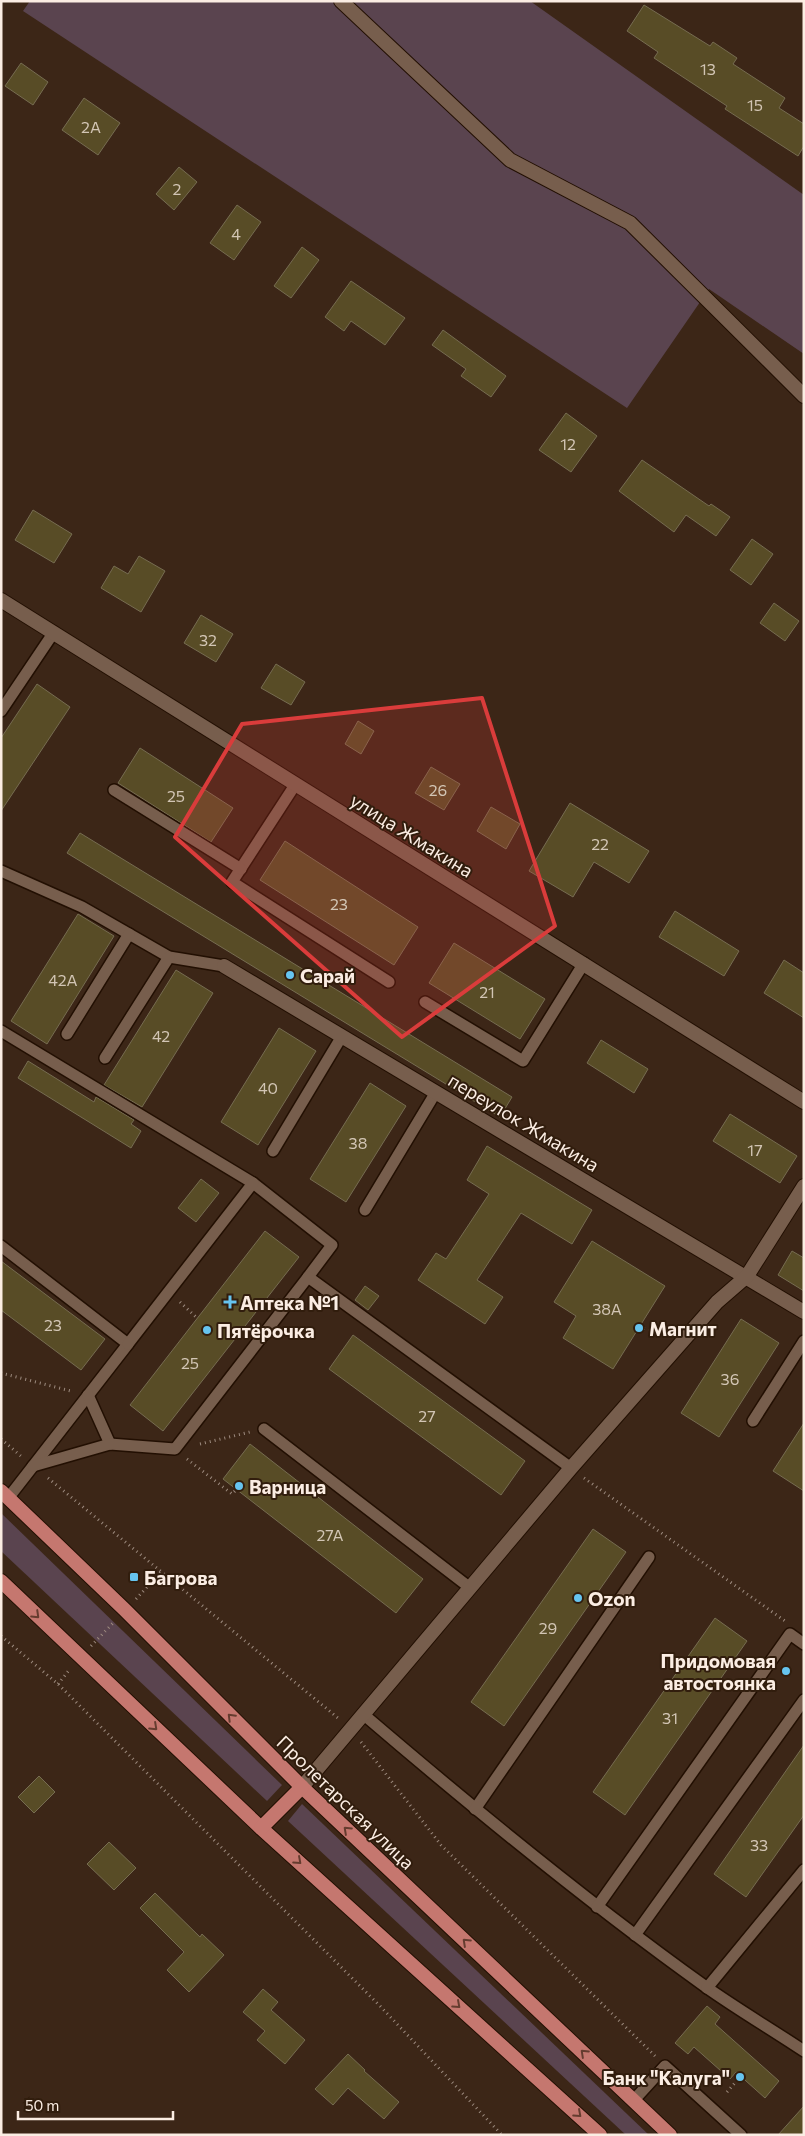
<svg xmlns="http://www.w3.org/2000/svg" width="805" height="2136" font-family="Commissioner,sans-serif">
<rect width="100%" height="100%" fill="#3c2617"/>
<!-- green -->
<g fill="#5a444f">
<path d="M 30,1 L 530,1 L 804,195 L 804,354 L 709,289 L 627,408 L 23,11 Z"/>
<path d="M 1,1513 L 282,1785 L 267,1801 L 1,1551 Z"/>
<path d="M 302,1804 L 649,2135 L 626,2135 L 288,1821 Z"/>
</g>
<!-- building -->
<g fill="#584c26" stroke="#766c51">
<path d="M 644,5 L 710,46 L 713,42 L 737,58 L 733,64 L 785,98 L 779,108 L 804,124 L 804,146 L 798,156 L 725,109 L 727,106 L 654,58 L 658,52 L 627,31 Z"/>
<path d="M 21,63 L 48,82 L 33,105 L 5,86 Z"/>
<path d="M 84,98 L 120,123 L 98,155 L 62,130 Z"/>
<path d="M 179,167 L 197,182 L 174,210 L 156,194 Z"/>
<path d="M 237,205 L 261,222 L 234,260 L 210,243 Z"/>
<path d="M 302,247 L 319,260 L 291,298 L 274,286 Z"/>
<path d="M 351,281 L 405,318 L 385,345 L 351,321 L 344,331 L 325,317 Z"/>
<path d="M 443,330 L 506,376 L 491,397 L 461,376 L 466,369 L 432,345 Z"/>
<path d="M 566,413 L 597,436 L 571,472 L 539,450 Z"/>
<path d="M 642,460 L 709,506 L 711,504 L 730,517 L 716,536 L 686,515 L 674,532 L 619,491 Z"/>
<path d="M 33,510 L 72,534 L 54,563 L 15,540 Z"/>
<path d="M 752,539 L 773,554 L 751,585 L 730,570 Z"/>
<path d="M 139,556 L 165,571 L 141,612 L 101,588 L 114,566 L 128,574 Z"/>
<path d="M 774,603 L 799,621 L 785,641 L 760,623 Z"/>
<path d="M 201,615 L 233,634 L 216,662 L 184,643 Z"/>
<path d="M 276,664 L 305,682 L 291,705 L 261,688 Z"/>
<path d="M 37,684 L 70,707 L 1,811 L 1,738 Z"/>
<path d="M 358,721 L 374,731 L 361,754 L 345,744 Z"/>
<path d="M 140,748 L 233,808 L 211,842 L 118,783 Z"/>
<path d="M 431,767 L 460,784 L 444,810 L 415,793 Z"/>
<path d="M 570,803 L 649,851 L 629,883 L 594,862 L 573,897 L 529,871 Z"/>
<path d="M 491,807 L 520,824 L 506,849 L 477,831 Z"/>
<path d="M 80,833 L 512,1097 L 500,1117 L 67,853 Z"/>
<path d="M 285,841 L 418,927 L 394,965 L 260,880 Z"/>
<path d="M 675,911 L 739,951 L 724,976 L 659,937 Z"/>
<path d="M 78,914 L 114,936 L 47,1044 L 11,1021 Z"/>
<path d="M 454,943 L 545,999 L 520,1039 L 429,983 Z"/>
<path d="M 784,960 L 804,973 L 804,1018 L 764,993 Z"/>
<path d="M 176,970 L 213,993 L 142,1107 L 104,1085 Z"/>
<path d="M 279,1028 L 316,1051 L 258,1145 L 221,1122 Z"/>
<path d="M 601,1040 L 648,1069 L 634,1093 L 587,1063 Z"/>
<path d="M 28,1061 L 94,1102 L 96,1097 L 134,1120 L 131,1124 L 141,1131 L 131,1148 L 18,1078 Z"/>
<path d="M 370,1083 L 406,1106 L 346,1202 L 310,1179 Z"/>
<path d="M 730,1114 L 797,1156 L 780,1183 L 713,1141 Z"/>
<path d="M 487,1146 L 592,1210 L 572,1244 L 521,1213 L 477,1280 L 503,1297 L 485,1324 L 418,1280 L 436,1253 L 446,1259 L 489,1194 L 467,1180 Z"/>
<path d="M 201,1179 L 219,1193 L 196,1222 L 178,1208 Z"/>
<path d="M 265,1231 L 299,1257 L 163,1431 L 130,1405 Z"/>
<path d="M 592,1241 L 665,1286 L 613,1369 L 563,1338 L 576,1316 L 554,1302 Z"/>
<path d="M 792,1251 L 804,1258 L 804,1291 L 778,1275 Z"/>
<path d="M 1,1261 L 105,1339 L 81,1370 L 1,1310 Z"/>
<path d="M 365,1286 L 379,1296 L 368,1310 L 355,1300 Z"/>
<path d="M 741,1319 L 779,1343 L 719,1437 L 681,1413 Z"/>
<path d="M 353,1335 L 525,1461 L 501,1495 L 329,1369 Z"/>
<path d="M 804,1423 L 804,1491 L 773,1471 Z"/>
<path d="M 250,1444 L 423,1579 L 396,1613 L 223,1479 Z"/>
<path d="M 593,1529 L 626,1552 L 504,1726 L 471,1702 Z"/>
<path d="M 715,1618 L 747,1641 L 625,1815 L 593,1792 Z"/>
<path d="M 804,1745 L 804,1815 L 746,1897 L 714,1874 Z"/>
<path d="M 39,1776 L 55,1792 L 34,1813 L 18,1797 Z"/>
<path d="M 109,1842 L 136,1868 L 114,1890 L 87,1864 Z"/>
<path d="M 155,1893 L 200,1937 L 202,1934 L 224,1955 L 189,1992 L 167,1970 L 184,1952 L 140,1908 Z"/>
<path d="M 263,1989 L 278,2002 L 271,2010 L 305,2040 L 285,2064 L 257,2040 L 265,2031 L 243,2012 Z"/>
<path d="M 707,2006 L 720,2017 L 715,2024 L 779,2081 L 765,2098 L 736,2072 L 730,2079 L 694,2047 L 688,2054 L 675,2043 Z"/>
<path d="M 348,2054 L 365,2070 L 364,2071 L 399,2102 L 384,2119 L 348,2088 L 333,2105 L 315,2089 Z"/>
<path d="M 804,2106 L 804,2135 L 778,2135 Z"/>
</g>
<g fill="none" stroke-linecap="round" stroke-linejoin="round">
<!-- service casing -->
<g stroke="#220f02" stroke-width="14">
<g id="service">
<path d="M 1,711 L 54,632"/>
<path d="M 295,785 L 232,882 L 389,982"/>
<path d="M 114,790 L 241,869"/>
<path d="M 1,871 L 82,907 L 169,957 L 224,966"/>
<path d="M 425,1002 L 523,1061 L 584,963"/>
<path d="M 1,1031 L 253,1183 L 332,1245 L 308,1277"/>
<path d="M 67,1034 L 129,934"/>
<path d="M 105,1058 L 169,957"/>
<path d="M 273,1151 L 342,1036"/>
<path d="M 365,1210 L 436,1092"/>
<path d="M 1,1246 L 128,1344 L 9,1497"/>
<path d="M 128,1344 L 253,1183"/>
<path d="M 88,1395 L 110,1444"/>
<path d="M 753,1421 L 804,1341"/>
<path d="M 264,1429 L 469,1587"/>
<path d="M 33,1466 L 110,1444 L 175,1449 L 308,1277 L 571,1468"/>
<path d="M 363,1714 C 474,1809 587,1902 706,1987 C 737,2009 771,2029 804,2051"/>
<path d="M 475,1809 L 649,1557"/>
<path d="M 597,1907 L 790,1634 L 804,1644"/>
<path d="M 635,1935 L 804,1700"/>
<path d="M 707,1988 L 804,1870"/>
<path d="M 634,2100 L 665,2066 L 741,2135"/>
</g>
</g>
<!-- minor casing -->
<g stroke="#220f02" stroke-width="16">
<g id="minor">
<path d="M 341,1 L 510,160 L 630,223 L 804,396"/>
<path d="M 224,966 L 804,1312"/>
</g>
</g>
<!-- tertiary casing -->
<g stroke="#220f02" stroke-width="16">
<g id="tertiary">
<path d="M 1,600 L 804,1102"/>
<path d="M 302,1787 L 571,1468 L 717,1302 L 747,1276 L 804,1186"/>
</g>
</g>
<!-- primary casing -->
<g stroke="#220f02" stroke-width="16">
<g id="primary">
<path d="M 1,1491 L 125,1610 L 302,1787 L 670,2135"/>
<path d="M 1,1581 L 261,1828 L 600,2135"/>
<path d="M 261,1828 L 302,1787"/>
</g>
</g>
<!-- path -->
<g stroke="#9d8b7f" stroke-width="3" stroke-dasharray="1 4" stroke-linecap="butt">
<path d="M 180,1302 L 197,1318"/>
<path d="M 639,1328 L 650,1329"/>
<path d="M 1,1373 L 71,1391"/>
<path d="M 1,1439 L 22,1457"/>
<path d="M 200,1444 L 250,1432"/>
<path d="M 187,1459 L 232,1494 L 237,1489"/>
<path d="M 48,1478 L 338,1718"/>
<path d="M 584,1478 L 785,1621"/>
<path d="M 136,1599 L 161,1572"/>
<path d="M 1,1636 L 58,1684 L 380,2006 L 502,2135"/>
<path d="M 91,1646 L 114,1622"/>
<path d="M 58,1684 L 70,1669"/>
<path d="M 361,1742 L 441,1845 L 655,2056"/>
<path d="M 727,2092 L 740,2077"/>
</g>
<!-- service -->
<use href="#service" stroke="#775e4d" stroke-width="11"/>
<!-- minor -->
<use href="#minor" stroke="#775e4d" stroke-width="14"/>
<!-- tertiary -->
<use href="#tertiary" stroke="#775e4d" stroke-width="14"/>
<!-- primary -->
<use href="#primary" stroke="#c5776f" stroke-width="14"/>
</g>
<!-- one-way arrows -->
<defs><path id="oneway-chevron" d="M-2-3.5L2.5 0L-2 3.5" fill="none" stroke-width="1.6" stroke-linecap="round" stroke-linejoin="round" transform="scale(1.25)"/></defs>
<g stroke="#653c2f">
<use href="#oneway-chevron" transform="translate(36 1615) rotate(44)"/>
<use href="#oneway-chevron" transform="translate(231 1717) rotate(-135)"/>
<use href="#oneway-chevron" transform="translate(154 1727) rotate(43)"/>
<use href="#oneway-chevron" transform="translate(347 1830) rotate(-137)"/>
<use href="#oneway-chevron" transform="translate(298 1861) rotate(42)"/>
<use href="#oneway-chevron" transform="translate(466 1942) rotate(-137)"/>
<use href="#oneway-chevron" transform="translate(457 2005) rotate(42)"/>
<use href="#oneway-chevron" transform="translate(584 2053) rotate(-137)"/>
<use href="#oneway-chevron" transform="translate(578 2114) rotate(42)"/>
</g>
<!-- marked area -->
<path fill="#da3c3b" fill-opacity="0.2" stroke="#da3c3b" stroke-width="4" stroke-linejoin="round" d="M 482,698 L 555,926 L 402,1037 L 175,837 L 242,724 Z"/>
<!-- markers -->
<g fill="#66c4ef" stroke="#311d0d" stroke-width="2">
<circle cx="290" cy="975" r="5"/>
<path d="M227.5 1294.5h5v5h5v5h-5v5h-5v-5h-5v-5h5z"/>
<circle cx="639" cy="1328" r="5"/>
<circle cx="207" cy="1330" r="5"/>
<circle cx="239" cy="1486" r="5"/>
<rect x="129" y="1572" width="10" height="10" rx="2.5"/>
<circle cx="578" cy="1598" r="5"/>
<circle cx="786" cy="1671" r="5"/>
<circle cx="740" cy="2077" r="5"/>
</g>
<g text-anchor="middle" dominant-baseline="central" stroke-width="4" stroke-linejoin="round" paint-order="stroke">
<!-- number labels -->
<g font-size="16" fill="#d2c5b4">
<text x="708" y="68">13</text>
<text x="755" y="104">15</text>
<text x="91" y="126">2А</text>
<text x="177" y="188">2</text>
<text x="236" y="233">4</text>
<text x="568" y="443">12</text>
<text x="208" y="639">32</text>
<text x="438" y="789">26</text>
<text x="176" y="795">25</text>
<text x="600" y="843">22</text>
<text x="339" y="903">23</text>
<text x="63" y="979">42А</text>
<text x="487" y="991">21</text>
<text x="161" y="1035">42</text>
<text x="268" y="1087">40</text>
<text x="358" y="1142">38</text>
<text x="755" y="1149">17</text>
<text x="607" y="1308">38А</text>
<text x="53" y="1324">23</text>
<text x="190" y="1362">25</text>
<text x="730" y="1378">36</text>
<text x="427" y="1415">27</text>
<text x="330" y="1534">27А</text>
<text x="548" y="1627">29</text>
<text x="670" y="1717">31</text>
<text x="759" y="1844">33</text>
</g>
<!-- street labels -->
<g font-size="19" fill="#fbede3" stroke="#311d0d">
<text transform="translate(412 835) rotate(32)">улица Жмакина</text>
<text transform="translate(524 1122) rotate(31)">переулок Жмакина</text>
<text transform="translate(346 1802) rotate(44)">Пролетарская улица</text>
</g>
<!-- poi labels -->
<g font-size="19" font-weight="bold" fill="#fbede3" stroke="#311d0d" text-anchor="start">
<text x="300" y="975">Сарай</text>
<text x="240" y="1302">Аптека №1</text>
<text x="649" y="1328">Магнит</text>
<text x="217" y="1330">Пятёрочка</text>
<text x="249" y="1486">Варница</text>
<text x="144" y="1577">Багрова</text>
<text x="588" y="1598">Ozon</text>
<text x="776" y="1660" text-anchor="end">Придомовая<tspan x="776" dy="22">автостоянка</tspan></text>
<text x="730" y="2077" text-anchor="end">Банк "Калуга"</text>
</g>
</g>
<!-- border -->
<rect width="805" height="2136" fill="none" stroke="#fbede3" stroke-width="5"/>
<!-- scale -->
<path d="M18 2111v8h155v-8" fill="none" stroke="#fbede3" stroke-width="2.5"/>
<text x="25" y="2111" font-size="15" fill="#fbede3" stroke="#311d0d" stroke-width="4" paint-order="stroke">50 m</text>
</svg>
